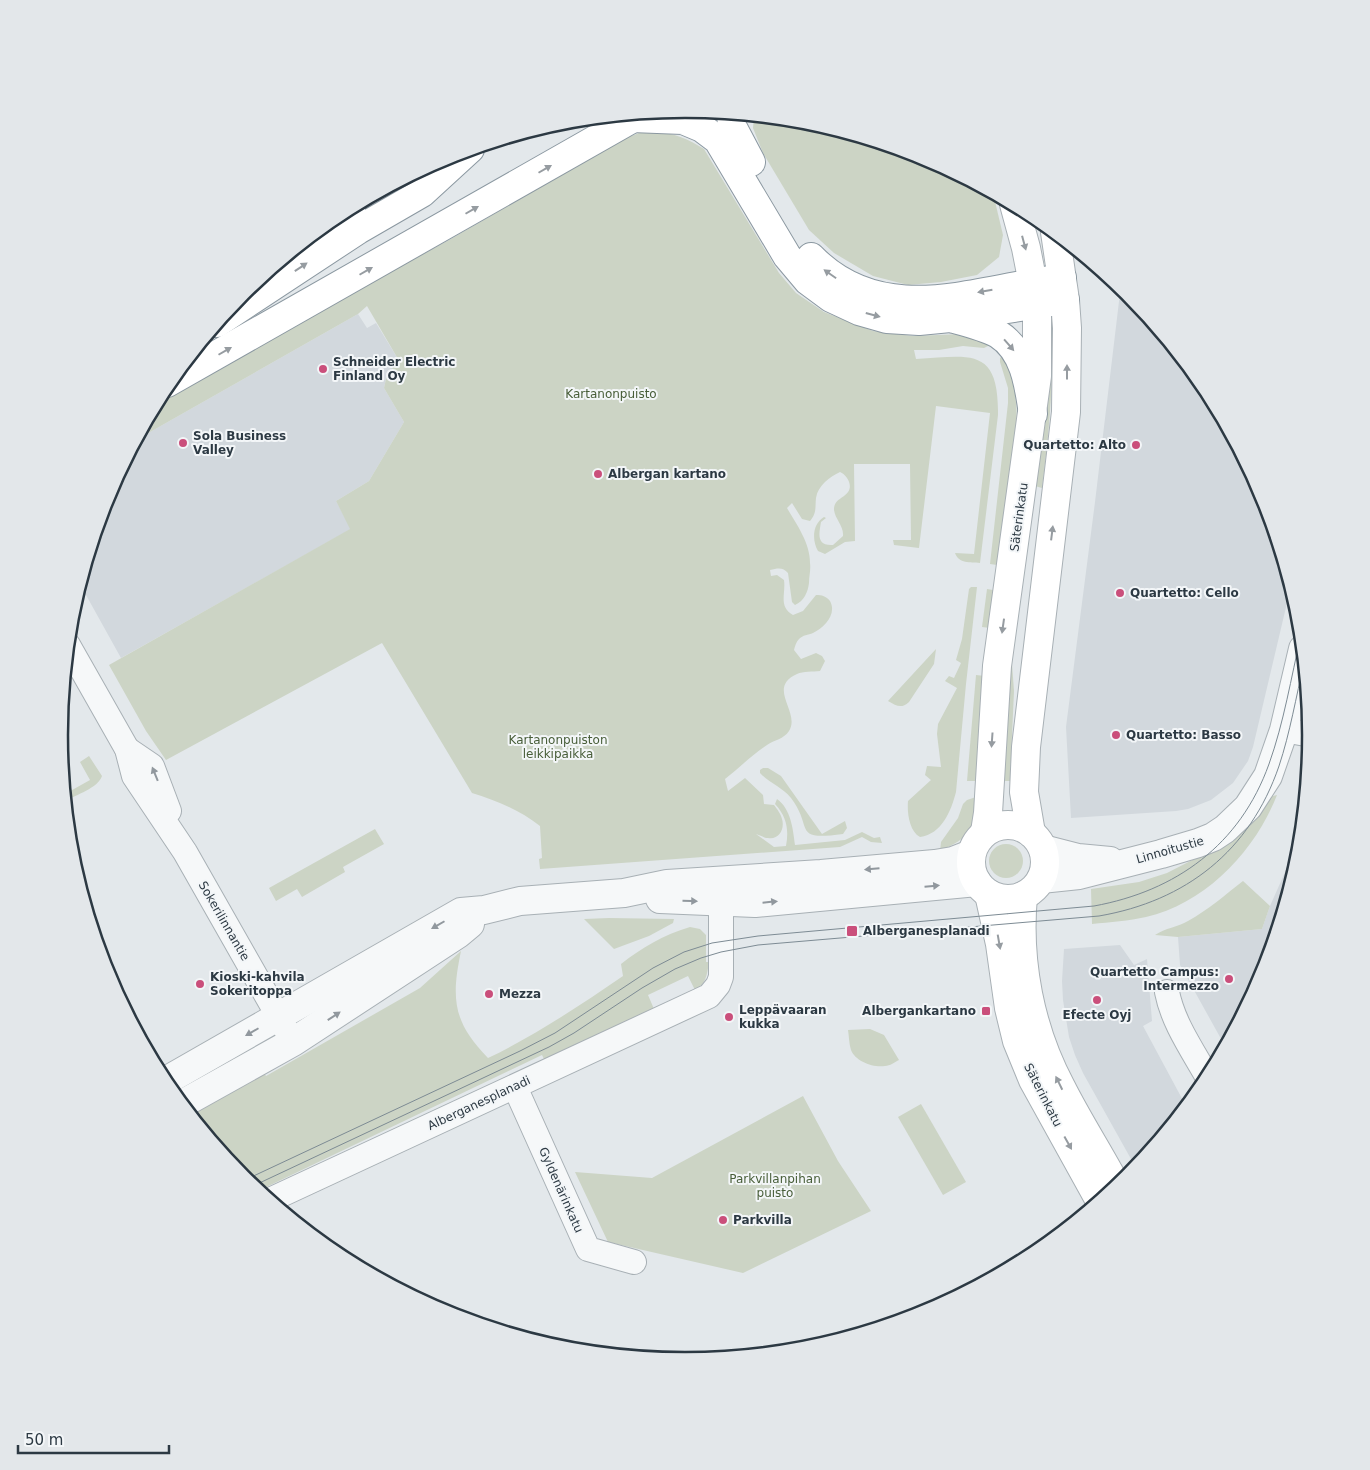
<svg xmlns="http://www.w3.org/2000/svg" width="1370" height="1470" font-family="'DejaVu Sans',sans-serif">
<rect width="100%" height="100%" fill="#e3e8eb"/>
<!-- built -->
<g fill="#d2d8dd">
<path d="M 1119,285 L 1128,292 L 1206,387 L 1264,496 L 1291,586 L 1253,747 L 1248,761 L 1233,783 L 1211,800 L 1188,809 L 1176,811 L 1071,818 L 1066,727 L 1095,502 L 1120,293 Z"/>
<path d="M 358,314 L 367,328 L 376,323 L 398,359 L 386,379 L 384,388 L 404,422 L 369,481 L 336,501 L 351,529 L 121,658 L 86,595 L 74,603 L 107,495 L 136,440 Z"/>
<path d="M 1307,781 L 1299,857 L 1263,975 L 1225,1046 L 1180,965 L 1178,937 L 1262,929 L 1270,906 L 1286,870 Z"/>
<path d="M 1120,945 L 1134,965 L 1147,959 L 1152,1021 L 1143,1026 L 1186,1106 L 1141,1162 L 1131,1159 L 1083,1073 L 1075,1055 L 1069,1037 L 1063,1000 L 1062,981 L 1064,949 Z"/>
</g>
<!-- green -->
<g fill="#ccd4c5">
<path d="M 754,116 L 807,121 L 925,157 L 993,193 L 1003,235 L 999,257 L 977,275 L 941,282 L 908,285 L 873,276 L 834,253 L 809,230 L 763,153 L 753,128 Z"/>
<path d="M 656,132 C 675,133 688,139 704,149 L 779,273 L 796,293 L 824,312 L 873,331 L 913,336 L 962,334 L 992,344 L 984,348 L 963,346 L 939,350 L 914,350 L 916,359 C 970,356 999,346 998,415 L 980,563 C 970,562 959,564 955,553 L 974,554 L 990,413 L 936,406 L 919,548 L 894,545 L 893,540 L 911,540 L 910,464 L 854,464 L 855,541 L 845,542 L 825,554 L 818,551 C 812,541 812,524 824,517 L 826,518 L 821,522 C 819,534 816,546 833,545 L 843,536 C 844,526 835,519 834,510 C 834,499 843,499 848,492 C 853,485 847,475 840,472 C 830,477 818,485 816,498 C 815,507 817,513 810,521 L 802,519 L 792,503 L 787,508 C 797,525 810,543 810,563 C 811,570 809,576 809,583 C 808,592 804,601 795,605 L 792,602 L 788,573 C 783,567 778,568 770,570 L 771,576 L 777,575 L 784,580 C 786,594 778,606 793,615 L 803,611 L 816,595 C 822,595 826,596 830,601 C 837,614 825,627 813,633 C 808,635 803,635 799,639 C 796,642 795,646 794,650 L 801,659 L 816,653 L 822,656 L 825,661 L 820,671 C 813,672 803,671 797,674 C 766,688 801,712 789,731 C 784,739 774,740 767,745 C 752,755 739,768 725,779 L 728,791 L 745,778 L 763,795 L 764,804 L 774,805 C 777,809 781,814 782,819 C 785,829 779,840 768,838 C 764,838 760,835 756,834 L 774,847 L 786,846 C 789,830 787,817 775,804 L 777,799 C 791,809 793,829 795,845 L 845,840 L 862,832 L 874,838 L 880,837 L 882,843 L 871,842 L 862,837 L 840,847 L 540,869 L 539,859 L 542,858 L 540,826 C 520,810 495,800 472,793 L 382,643 L 166,760 L 146,731 L 109,665 L 350,529 L 336,501 L 369,481 L 404,422 L 384,388 L 386,379 L 398,359 L 367,306 L 358,314 L 136,440 L 159,397 L 449,240 L 624,139 L 639,133 Z"/>
<path d="M 1052,346 C 1053,394 1048,440 1042,488 L 1035,486 L 1041,347 Z"/>
<path d="M 1002,356 C 1025,395 1015,439 1011,481 C 1007,508 1004,535 1001,561 L 997,565 L 990,564 L 1008,403 L 1008,388 L 1000,362 L 1000,358 Z"/>
<path d="M 971,587 L 977,587 L 966,684 L 956,792 C 951,811 942,834 920,837 C 909,831 907,812 908,801 L 931,780 L 925,775 L 927,766 L 941,767 L 937,734 L 938,724 L 957,688 L 945,681 L 949,676 L 954,678 L 961,663 L 956,660 L 962,639 L 969,589 Z"/>
<path d="M 987,589 L 993,590 L 995,592 L 990,628 L 982,627 Z"/>
<path d="M 936,649 L 934,664 L 909,702 C 901,709 897,706 888,701 Z"/>
<path d="M 1007,664 L 1012,664 L 1014,691 L 1010,781 L 993,781 Z"/>
<path d="M 976,675 L 985,676 L 976,781 L 967,781 Z"/>
<path d="M 89,756 L 102,776 C 98,788 76,795 65,801 L 65,794 L 90,780 L 80,762 Z"/>
<path d="M 763,768 L 768,768 L 781,776 L 822,834 L 845,821 L 847,828 L 843,834 C 791,841 814,828 791,798 C 782,787 769,783 760,773 L 760,770 Z"/>
<path d="M 1277,795 C 1255,851 1206,903 1146,917 C 1129,921 1110,922 1092,924 L 1091,889 L 1139,882 L 1167,873 L 1204,854 L 1269,797 Z"/>
<path d="M 976,797 C 975,831 970,837 940,851 L 941,842 L 958,818 L 963,804 L 967,800 Z"/>
<path d="M 375,829 L 384,844 L 343,867 L 345,872 L 302,897 L 297,889 L 276,901 L 269,888 Z"/>
<circle cx="1006" cy="861" r="17"/>
<path d="M 1243,881 L 1270,906 L 1262,929 L 1178,937 L 1155,935 C 1165,928 1178,927 1188,921 C 1208,910 1225,895 1243,881 Z"/>
<path d="M 609,918 L 674,919 L 673,923 L 649,936 L 614,949 L 584,919 Z"/>
<path d="M 690,927 L 700,929 L 706,935 L 706,962 L 709,962 C 707,975 706,984 695,990 L 688,976 L 648,995 L 654,1009 L 545,1061 L 542,1055 L 258,1191 L 242,1178 L 189,1113 L 263,1071 L 266,1076 L 420,988 L 461,951 C 451,999 453,1022 488,1058 C 536,1035 579,1006 623,976 L 621,964 C 643,947 663,935 690,927 Z"/>
<path d="M 870,1029 L 884,1035 L 899,1060 C 895,1062 890,1066 885,1066 C 873,1068 855,1061 851,1050 C 849,1044 849,1036 848,1030 Z"/>
<path d="M 803,1096 L 838,1161 L 871,1211 L 743,1273 L 608,1242 L 575,1172 L 652,1178 Z"/>
<path d="M 921,1104 L 966,1182 L 943,1195 L 898,1117 Z"/>
</g>
<g fill="none" stroke-linecap="round" stroke-linejoin="round">
<!-- minor casing -->
<g stroke="#a8b0b5" stroke-width="26">
<g id="minor">
<path d="M 68,645 L 127,749 L 134,776 L 185,852 L 293,1042"/>
<path d="M 1284,730 L 1311,735"/>
<path d="M 127,749 L 152,766 L 169,811"/>
<path d="M 1167,992 C 1173,1023 1193,1051 1208,1078"/>
<path d="M 515,1087 L 588,1249 L 634,1262"/>
<path d="M 270,1200 L 709,996 L 718,985 L 721,977 L 721,883"/>
</g>
</g>
<!-- tertiary casing -->
<g stroke="#a8b0b5" stroke-width="30">
<g id="tertiary">
<path d="M 1043,849 L 1078,858 L 1110,861"/>
<path d="M 1041,879 L 1079,875 L 1161,854 L 1198,843 L 1213,837 L 1225,829 L 1248,807 L 1268,776 L 1284,730 L 1303,649"/>
<path d="M 660,899 L 755,903 L 977,882"/>
<path d="M 164,1082 L 461,912 L 484,910 L 520,901 L 624,893 L 667,884 L 821,874 L 935,864 L 953,861 L 971,854"/>
<path d="M 182,1104 L 293,1042 L 458,934 L 470,924"/>
</g>
</g>
<!-- secondary casing -->
<g stroke="#a8b0b5" stroke-width="30">
<g id="secondary">
<circle cx="1008" cy="862" r="37"/>
<path d="M 985,832 L 988,813 L 997,666 L 1037,376 L 1037,304 L 1026,248 L 1014,204"/>
<path d="M 1031,833 L 1024,792 L 1026,747 L 1066,412 L 1067,328 L 1065,300 L 1055,232"/>
<path d="M 989,894 L 1000,944 L 1009,1008 L 1017,1041 L 1033,1080 L 1100,1201"/>
<path d="M 1023,896 C 1017,961 1030,1029 1061,1087 C 1078,1121 1099,1153 1117,1187"/>
</g>
</g>
<!-- trunk casing -->
<g stroke="#8b98a1" stroke-width="30">
<g id="trunk">
<path d="M 731,113 L 732,126 L 751,162"/>
<path d="M 632,118 L 683,120 L 702,128 L 718,140 L 787,256 L 808,281 L 831,298 L 859,311 L 887,319 L 919,321 L 950,318 L 1065,300"/>
<path d="M 307,239 L 352,214"/>
<path d="M 811,257 C 882,330 975,290 1062,278"/>
<path d="M 954,319 C 969,323 985,327 998,334 C 1025,351 1029,386 1033,414"/>
<path d="M 217,323 L 358,230 L 422,193 L 470,149"/>
<path d="M 167,383 L 642,113"/>
</g>
</g>
<!-- minor -->
<use href="#minor" stroke="#f6f8f9" stroke-width="24"/>
<!-- tertiary -->
<use href="#tertiary" stroke="#f6f8f9" stroke-width="28"/>
<!-- secondary -->
<use href="#secondary" stroke="#fff" stroke-width="28"/>
<!-- trunk -->
<use href="#trunk" stroke="#fff" stroke-width="28"/>
<!-- tram -->
<g stroke="#7d8b94" stroke-width="1">
<path d="M 245,1180 L 520,1051 L 555,1033 L 653,968 L 684,952 L 712,943 L 758,936 L 1094,906 C 1176,891 1240,845 1269,764 C 1284,722 1291,678 1301,635"/>
<path d="M 253,1186 L 549,1047 L 574,1033 L 642,988 L 675,969 L 701,958 L 721,952 L 758,945 L 1099,916 C 1186,901 1250,851 1279,766 C 1290,733 1296,697 1304,663"/>
</g>
</g>
<!-- one-way arrows -->
<defs><path id="oneway-solid" d="M-6-.8H1V-3.2L6.5 0L1 3.2V.8H-6Z" transform="scale(1.25)"/></defs>
<g fill="#969ca1">
<use href="#oneway-solid" transform="translate(545 169) rotate(-30)"/>
<use href="#oneway-solid" transform="translate(472 210) rotate(-30)"/>
<use href="#oneway-solid" transform="translate(1024 243) rotate(75)"/>
<use href="#oneway-solid" transform="translate(301 267) rotate(-34)"/>
<use href="#oneway-solid" transform="translate(366 271) rotate(-30)"/>
<use href="#oneway-solid" transform="translate(830 274) rotate(-145)"/>
<use href="#oneway-solid" transform="translate(985 291) rotate(170)"/>
<use href="#oneway-solid" transform="translate(873 315) rotate(15)"/>
<use href="#oneway-solid" transform="translate(1009 345) rotate(49)"/>
<use href="#oneway-solid" transform="translate(225 351) rotate(-30)"/>
<use href="#oneway-solid" transform="translate(1067 372) rotate(-90)"/>
<use href="#oneway-solid" transform="translate(1052 533) rotate(-83)"/>
<use href="#oneway-solid" transform="translate(1003 626) rotate(98)"/>
<use href="#oneway-solid" transform="translate(992 740) rotate(94)"/>
<use href="#oneway-solid" transform="translate(999 942) rotate(80)"/>
<use href="#oneway-solid" transform="translate(1059 1083) rotate(-116)"/>
<use href="#oneway-solid" transform="translate(1068 1143) rotate(61)"/>
</g>
<g fill="#91989e">
<use href="#oneway-solid" transform="translate(155 774) rotate(-112)"/>
<use href="#oneway-solid" transform="translate(872 869) rotate(175)"/>
<use href="#oneway-solid" transform="translate(932 886) rotate(-5)"/>
<use href="#oneway-solid" transform="translate(690 901) rotate(1)"/>
<use href="#oneway-solid" transform="translate(770 902) rotate(-6)"/>
<use href="#oneway-solid" transform="translate(438 925) rotate(150)"/>
<use href="#oneway-solid" transform="translate(334 1016) rotate(-33)"/>
<use href="#oneway-solid" transform="translate(252 1032) rotate(150)"/>
</g>
<!-- markers -->
<g fill="#ca4f7b" stroke="#f3f6f8" stroke-width="2">
<circle cx="323" cy="369" r="5"/>
<circle cx="183" cy="443" r="5"/>
<circle cx="1136" cy="445" r="5"/>
<circle cx="598" cy="474" r="5"/>
<circle cx="1120" cy="593" r="5"/>
<circle cx="1116" cy="735" r="5"/>
<rect x="846" y="925" width="12" height="12" rx="2.5"/>
<circle cx="1229" cy="979" r="5"/>
<circle cx="200" cy="984" r="5"/>
<circle cx="489" cy="994" r="5"/>
<circle cx="1097" cy="1000" r="5"/>
<rect x="981" y="1006" width="10" height="10" rx="2.5"/>
<circle cx="729" cy="1017" r="5"/>
<circle cx="723" cy="1220" r="5"/>
</g>
<g text-anchor="middle" dominant-baseline="central" stroke-width="4" stroke-linejoin="round" paint-order="stroke">
<!-- poi labels -->
<g font-size="12" font-weight="bold" fill="#2c3943" stroke="#f3f6f8" text-anchor="start">
<text x="333" y="362">Schneider Electric<tspan x="333" dy="14">Finland Oy</tspan></text>
<text x="193" y="436">Sola Business<tspan x="193" dy="14">Valley</tspan></text>
<text x="1126" y="445" text-anchor="end">Quartetto: Alto</text>
<text x="608" y="474">Albergan kartano</text>
<text x="1130" y="593">Quartetto: Cello</text>
<text x="1126" y="735">Quartetto: Basso</text>
<text x="863" y="931">Alberganesplanadi</text>
<text x="1219" y="972" text-anchor="end">Quartetto Campus:<tspan x="1219" dy="14">Intermezzo</tspan></text>
<text x="210" y="977">Kioski-kahvila<tspan x="210" dy="14">Sokeritoppa</tspan></text>
<text x="499" y="994">Mezza</text>
<text x="739" y="1010">Leppävaaran<tspan x="739" dy="14">kukka</tspan></text>
<text x="976" y="1011" text-anchor="end">Albergankartano</text>
<text x="1097" y="1015" text-anchor="middle">Efecte Oyj</text>
<text x="733" y="1220">Parkvilla</text>
</g>
<!-- park labels -->
<g font-size="12" fill="#485e39" stroke="#f3f6f8">
<text x="611" y="394">Kartanonpuisto</text>
<text x="558" y="740">Kartanonpuiston<tspan x="558" dy="14">leikkipaikka</tspan></text>
<text x="775" y="1179">Parkvillanpihan<tspan x="775" dy="14">puisto</tspan></text>
</g>
<!-- street labels -->
<g font-size="12" fill="#2c3943" stroke="#f3f6f8">
<text transform="translate(1019 517) rotate(-82)">Säterinkatu</text>
<text transform="translate(1170 850) rotate(-16)">Linnoitustie</text>
<text transform="translate(224 921) rotate(60)">Sokerilinnantie</text>
<text transform="translate(1043 1095) rotate(63)">Säterinkatu</text>
<text transform="translate(479 1103) rotate(-25)">Alberganesplanadi</text>
<text transform="translate(561 1190) rotate(66)">Gyldenärinkatu</text>
</g>
</g>
<!-- crop -->
<path d="M0 0H1370V1470H0ZM68 735a617 617 0 1 1 1234 0a617 617 0 1 1-1234 0Z" fill="#e3e7ea" fill-rule="evenodd"/>
<path fill="none" stroke="#2c3943" stroke-width="2.5" d="M68 735a617 617 0 1 1 1234 0a617 617 0 1 1-1234 0Z"/>
<!-- scale -->
<path d="M18 1445v8h151v-8" fill="none" stroke="#2c3943" stroke-width="2.5"/>
<text x="25" y="1445" font-size="15" fill="#2c3943" stroke="#f3f6f8" stroke-width="4" paint-order="stroke">50 m</text>
</svg>
